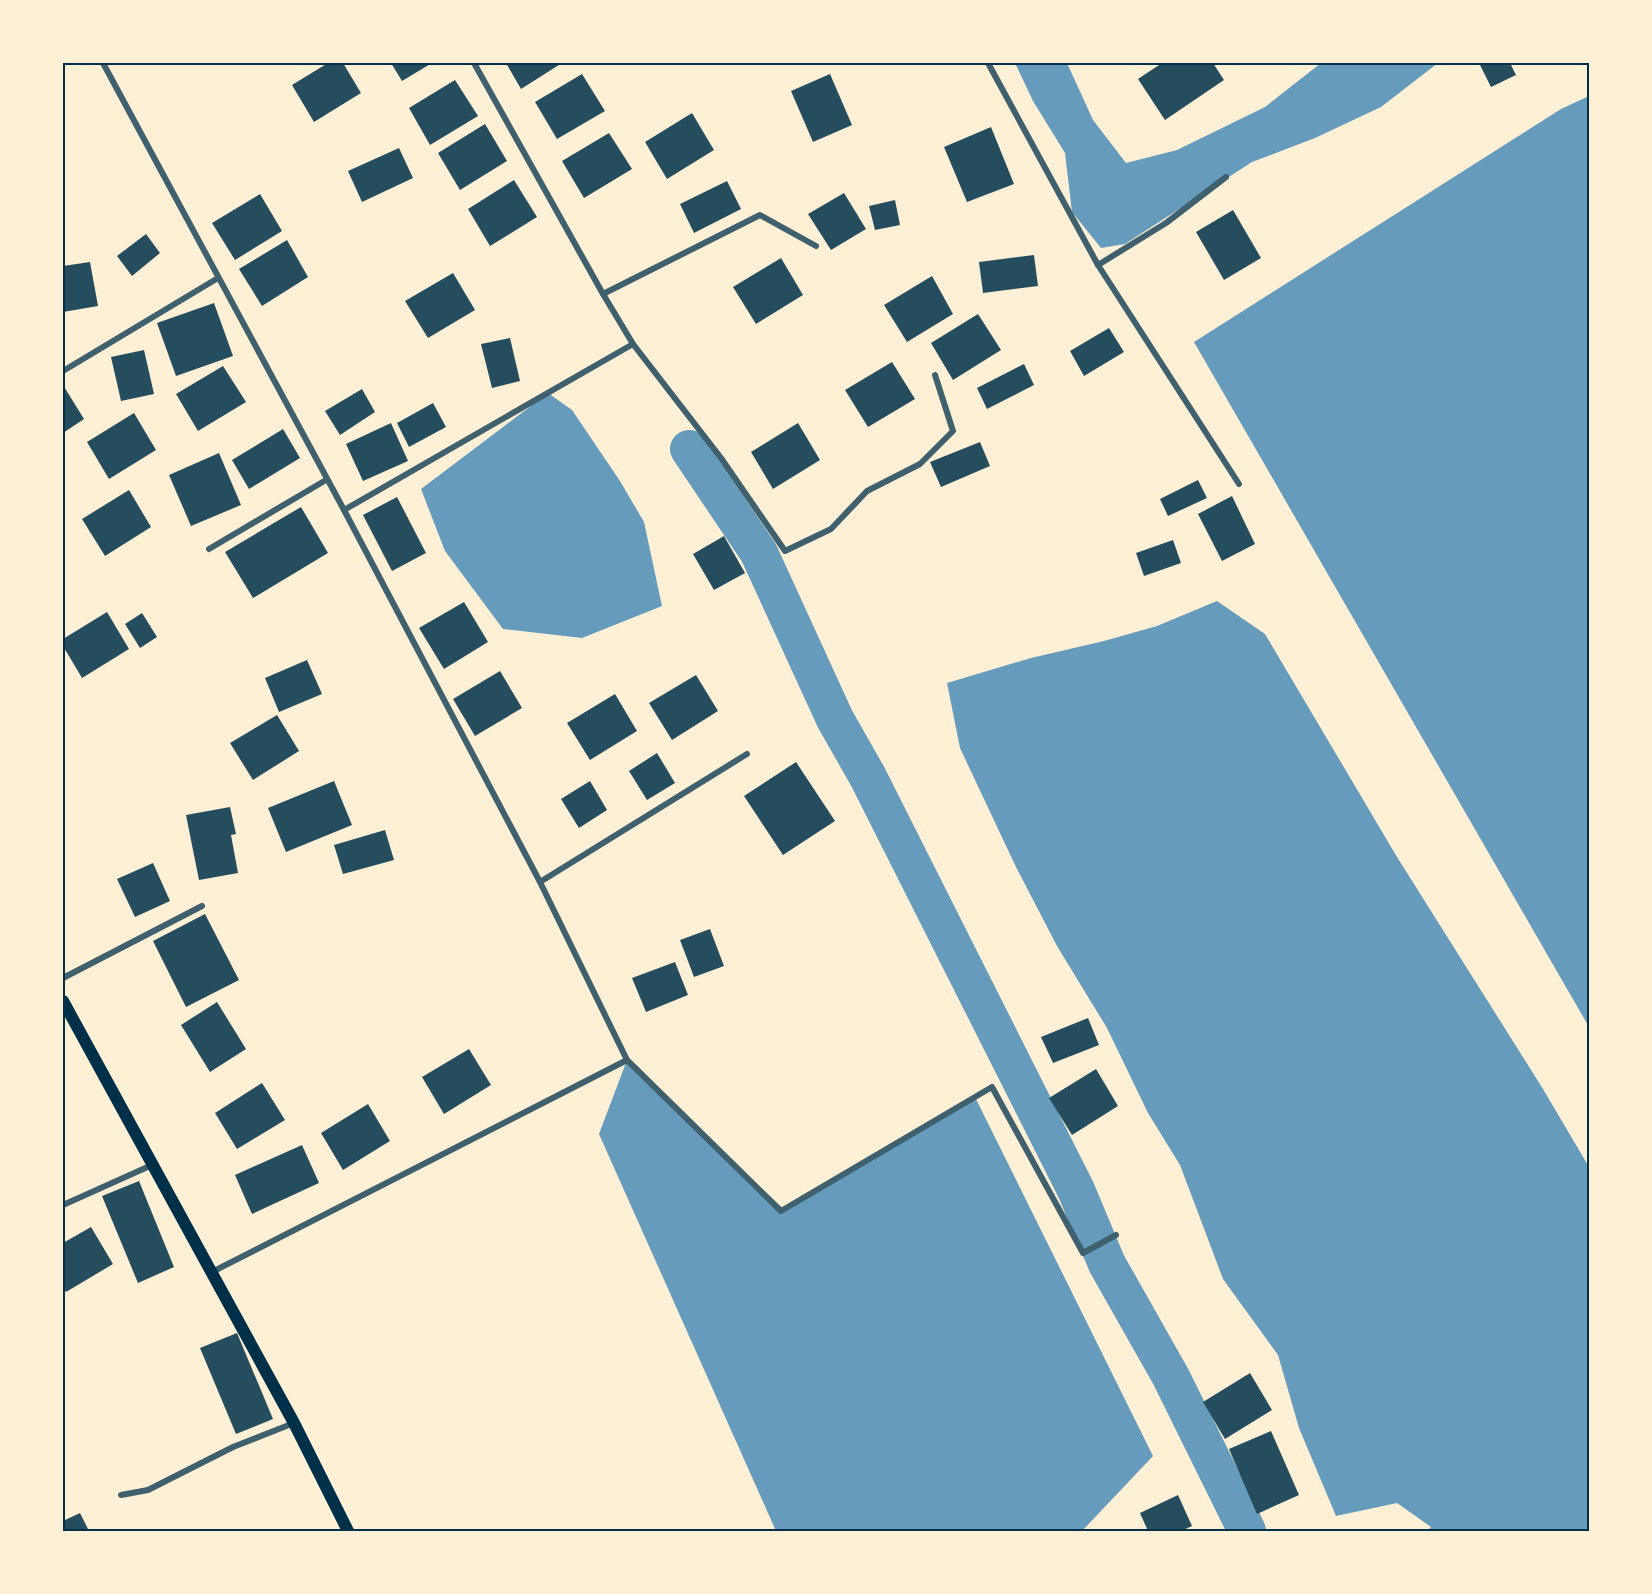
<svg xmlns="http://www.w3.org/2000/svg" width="1652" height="1594" font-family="'DejaVu Sans',sans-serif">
<rect width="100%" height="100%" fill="#fdf0d5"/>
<!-- water -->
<g fill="#669bbc">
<path d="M 1015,63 L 1067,63 L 1093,120 L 1126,163 L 1177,150 L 1265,107 L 1321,63 L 1438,63 L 1381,107 L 1315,138 L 1252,162 L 1125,244 L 1101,248 L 1072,212 L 1065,153 L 1033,101 Z"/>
<path d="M 1589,96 L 1589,1027 L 1194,342 L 1561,109 Z"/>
<path d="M 548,393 L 572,410 L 620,481 L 644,522 L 662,606 L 582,638 L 503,629 L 445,551 L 421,489 Z"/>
<path d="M 1217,601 L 1265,634 L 1397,857 L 1543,1089 L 1589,1167 L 1589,1531 L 1427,1531 L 1431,1527 L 1397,1503 L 1336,1516 L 1299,1428 L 1278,1355 L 1223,1279 L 1180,1165 L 1148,1113 L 1107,1028 L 1057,946 L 1016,867 L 960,748 L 947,683 L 1031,658 L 1104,641 L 1157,626 Z"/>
<path d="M 627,1060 L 781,1211 L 975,1097 L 1153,1456 L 1082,1531 L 776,1531 L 599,1134 Z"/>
</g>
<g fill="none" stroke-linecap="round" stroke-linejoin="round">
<!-- canal -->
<path stroke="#669bbc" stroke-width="38" d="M 689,449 L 759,553 L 835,719 L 868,777 L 1076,1190 L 1107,1264 L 1171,1377 L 1247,1531"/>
</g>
<!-- building -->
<g fill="#264d5e">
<path d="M 328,63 L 343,63 L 361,93 L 314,122 L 292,85 Z"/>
<path d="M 391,63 L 432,63 L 402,81 Z"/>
<path d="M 506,63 L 562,63 L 521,89 Z"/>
<path d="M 1162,63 L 1213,63 L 1224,80 L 1165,120 L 1138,79 Z"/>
<path d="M 1479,63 L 1510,63 L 1516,75 L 1491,87 Z"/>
<path d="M 582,74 L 605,111 L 557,139 L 535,102 Z"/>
<path d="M 830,74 L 852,125 L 813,142 L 791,91 Z"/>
<path d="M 455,80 L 478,116 L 430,145 L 409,108 Z"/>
<path d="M 692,113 L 714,150 L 667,179 L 645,142 Z"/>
<path d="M 485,124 L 507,161 L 460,190 L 438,153 Z"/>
<path d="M 991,127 L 1014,184 L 967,202 L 944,147 Z"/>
<path d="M 609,133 L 632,169 L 584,198 L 562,161 Z"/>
<path d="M 399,148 L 413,178 L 362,202 L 348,171 Z"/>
<path d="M 514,180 L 537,217 L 490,246 L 468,209 Z"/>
<path d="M 727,181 L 741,209 L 694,233 L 680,204 Z"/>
<path d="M 844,193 L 866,229 L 831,250 L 808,214 Z"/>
<path d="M 260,194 L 282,231 L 235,260 L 212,223 Z"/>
<path d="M 895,200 L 900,225 L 875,230 L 869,206 Z"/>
<path d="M 1233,210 L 1261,258 L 1224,280 L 1196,232 Z"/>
<path d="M 146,234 L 160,253 L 132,276 L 117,256 Z"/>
<path d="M 287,240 L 308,277 L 262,306 L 239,269 Z"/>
<path d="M 1034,255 L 1038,286 L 983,293 L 979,262 Z"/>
<path d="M 781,258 L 803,295 L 756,324 L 733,287 Z"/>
<path d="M 90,262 L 98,306 L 63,312 L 63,266 Z"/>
<path d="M 453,273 L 475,310 L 428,338 L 405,301 Z"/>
<path d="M 932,276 L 953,314 L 907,342 L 884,305 Z"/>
<path d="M 214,303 L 233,356 L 176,376 L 157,323 Z"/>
<path d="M 978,314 L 1001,350 L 953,380 L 931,343 Z"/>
<path d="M 1109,328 L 1124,352 L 1084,376 L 1070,351 Z"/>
<path d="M 510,338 L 520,381 L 492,388 L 481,344 Z"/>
<path d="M 144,350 L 154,394 L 121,401 L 111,357 Z"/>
<path d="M 892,362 L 915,399 L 868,427 L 845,390 Z"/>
<path d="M 1024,364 L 1034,385 L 987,409 L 977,388 Z"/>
<path d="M 223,366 L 246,402 L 198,431 L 176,394 Z"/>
<path d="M 63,385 L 84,419 L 63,433 Z"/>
<path d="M 362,389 L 375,412 L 340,435 L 325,411 Z"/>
<path d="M 433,403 L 446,427 L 409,447 L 397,423 Z"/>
<path d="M 134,413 L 156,450 L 109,479 L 87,442 Z"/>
<path d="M 391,423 L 408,461 L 363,481 L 346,444 Z"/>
<path d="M 798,423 L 820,460 L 773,489 L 751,452 Z"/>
<path d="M 283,429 L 300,458 L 249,489 L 232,460 Z"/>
<path d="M 980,442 L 990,466 L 941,487 L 930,462 Z"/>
<path d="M 219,453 L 241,505 L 191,526 L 169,475 Z"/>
<path d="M 1198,480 L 1207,498 L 1168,516 L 1160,499 Z"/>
<path d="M 129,490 L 151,527 L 105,556 L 82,519 Z"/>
<path d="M 1232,496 L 1255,544 L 1222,561 L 1198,514 Z"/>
<path d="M 397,497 L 426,553 L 392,571 L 363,515 Z"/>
<path d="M 301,507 L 328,553 L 253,598 L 225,552 Z"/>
<path d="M 724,536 L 745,573 L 714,590 L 693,554 Z"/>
<path d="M 1173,540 L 1181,563 L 1144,576 L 1136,553 Z"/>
<path d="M 464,602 L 488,642 L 444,669 L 419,628 Z"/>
<path d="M 107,612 L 129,649 L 82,678 L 63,646 L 63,639 Z"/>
<path d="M 142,613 L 157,637 L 140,648 L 125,624 Z"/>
<path d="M 307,660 L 322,694 L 279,712 L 265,678 Z"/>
<path d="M 500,671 L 522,708 L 475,736 L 453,699 Z"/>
<path d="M 696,675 L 718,711 L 672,740 L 649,703 Z"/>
<path d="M 615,694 L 637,731 L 590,760 L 567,723 Z"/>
<path d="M 277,715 L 299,751 L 253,780 L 230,743 Z"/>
<path d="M 657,753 L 675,783 L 647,800 L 629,771 Z"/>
<path d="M 796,762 L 835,821 L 783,855 L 744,796 Z"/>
<path d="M 334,781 L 352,825 L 286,852 L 268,808 Z"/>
<path d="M 590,781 L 607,810 L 579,828 L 561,799 Z"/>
<path d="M 230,807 L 236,834 L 231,835 L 238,873 L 199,880 L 186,815 Z"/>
<path d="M 385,830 L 394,860 L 343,874 L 334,845 Z"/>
<path d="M 153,863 L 170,901 L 135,917 L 117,879 Z"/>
<path d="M 205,914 L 239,980 L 186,1007 L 153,941 Z"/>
<path d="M 710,929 L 724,966 L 694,977 L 680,940 Z"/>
<path d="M 675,962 L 688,995 L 646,1012 L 632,978 Z"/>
<path d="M 217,1002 L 246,1049 L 210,1072 L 181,1025 Z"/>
<path d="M 1088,1018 L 1099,1045 L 1053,1063 L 1041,1037 Z"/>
<path d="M 469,1049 L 491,1085 L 444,1114 L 422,1077 Z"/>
<path d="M 1096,1069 L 1118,1106 L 1072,1135 L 1049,1098 Z"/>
<path d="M 262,1083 L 285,1120 L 237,1149 L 215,1113 Z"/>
<path d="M 368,1104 L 390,1141 L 343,1170 L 321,1133 Z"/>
<path d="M 302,1145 L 319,1183 L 252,1214 L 235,1175 Z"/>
<path d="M 139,1181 L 174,1267 L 138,1283 L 102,1196 Z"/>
<path d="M 91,1227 L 113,1264 L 66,1292 L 63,1287 L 63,1243 Z"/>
<path d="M 237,1333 L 273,1419 L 236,1434 L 200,1348 Z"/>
<path d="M 1250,1373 L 1272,1410 L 1225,1439 L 1203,1402 Z"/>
<path d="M 1271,1431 L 1299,1495 L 1257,1514 L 1229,1449 Z"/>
<path d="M 1178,1495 L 1192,1526 L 1181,1531 L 1148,1531 L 1140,1513 Z"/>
<path d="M 80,1513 L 89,1531 L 63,1531 L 63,1521 Z"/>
</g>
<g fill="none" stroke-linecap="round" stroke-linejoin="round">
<!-- minor -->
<g stroke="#3f606c" stroke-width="6">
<path d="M 103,63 L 344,510 L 540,882 L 627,1060 L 781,1211 L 992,1087 L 1083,1253 L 1116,1235"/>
<path d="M 474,63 L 603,294 L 633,344 L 721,458 L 785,551 L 831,529 L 867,491 L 920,464 L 953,431 L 935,375"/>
<path d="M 988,63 L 1098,265 L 1239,484"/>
<path d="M 1098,265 L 1166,223 L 1226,177"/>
<path d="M 603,294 L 760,215 L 816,246"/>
<path d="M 63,371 L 218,278"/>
<path d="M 344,510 L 633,344"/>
<path d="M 209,549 L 326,480"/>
<path d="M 540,882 L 747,754"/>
<path d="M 63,978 L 202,906"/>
<path d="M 63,1205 L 152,1165"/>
<path d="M 212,1272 L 627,1060"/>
<path d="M 121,1495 L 148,1490 L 233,1447 L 294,1423"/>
</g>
<!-- secondary -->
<path stroke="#003049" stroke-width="12" d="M 63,1001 L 294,1423 L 348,1531"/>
</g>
<!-- border -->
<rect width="1652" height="1594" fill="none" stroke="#fdf0d5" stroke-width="129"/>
<rect x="64" y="64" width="1524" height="1466" fill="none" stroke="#003049" stroke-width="2"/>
</svg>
